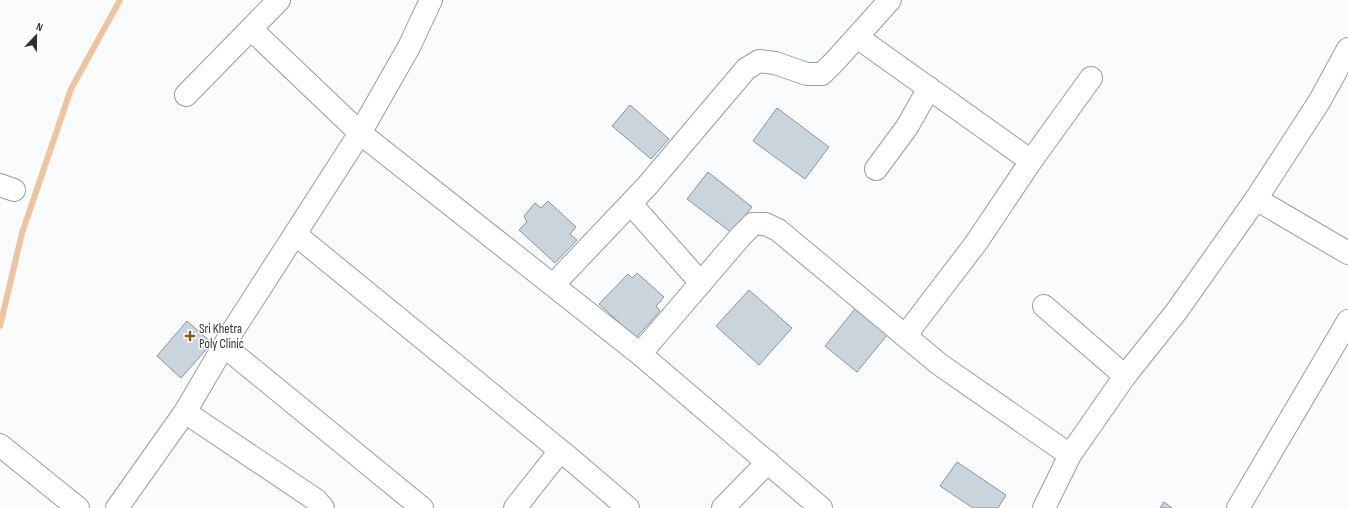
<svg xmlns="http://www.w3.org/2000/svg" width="1348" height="508" font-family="'Sofia Sans Condensed',sans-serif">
<rect width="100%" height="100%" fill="#f9fbfd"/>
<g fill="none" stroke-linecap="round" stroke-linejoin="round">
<!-- stream -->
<path stroke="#edc49b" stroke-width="6" d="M 0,326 L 22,233 L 71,89 L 120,0"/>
</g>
<!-- building -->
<g fill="#c9d4dc" stroke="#8a959d">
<path d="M 630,105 L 669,139 L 651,159 L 612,126 Z"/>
<path d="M 777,108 L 829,147 L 805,179 L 753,141 Z"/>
<path d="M 708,172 L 752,207 L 732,233 L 687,199 Z"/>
<path d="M 548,201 L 576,227 L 570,234 L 577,240 L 555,263 L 519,230 L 527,222 L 524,216 L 535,203 L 541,208 Z"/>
<path d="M 637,273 L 664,297 L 656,306 L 660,311 L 636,338 L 599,304 L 628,274 L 632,278 Z"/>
<path d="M 749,290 L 792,328 L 759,365 L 716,326 Z"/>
<path d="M 855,309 L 887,335 L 857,372 L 825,346 Z"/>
<path d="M 187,321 L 212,343 L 181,378 L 157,356 Z"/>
<path d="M 957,462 L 1006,495 L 998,508 L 973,508 L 940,486 Z"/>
<path d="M 1164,502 L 1172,508 L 1160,508 Z"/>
</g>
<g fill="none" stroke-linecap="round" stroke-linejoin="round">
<!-- minor casing -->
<g stroke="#949ea6" stroke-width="24">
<g id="minor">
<path d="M 251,29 L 360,133 L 640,354 L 821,508"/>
<path d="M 857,37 L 1031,161"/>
<path d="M 186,95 L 279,0"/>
<path d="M 876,169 L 907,127 L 929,88"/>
<path d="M 0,185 L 14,190"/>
<path d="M 1256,199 L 1348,253"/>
<path d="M 631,204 L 701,283"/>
<path d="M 295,234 L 573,461 L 628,508"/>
<path d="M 554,284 L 647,186 L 746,69 L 759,61 L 775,63 L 807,74 L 822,74 L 836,60 L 890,0"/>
<path d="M 1044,306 L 1125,376"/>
<path d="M 905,336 L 976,243 L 1031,161 L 1091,78"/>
<path d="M 224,346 L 422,508"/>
<path d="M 640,354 L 741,236 L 753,224 L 765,224 L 778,230 L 939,364 L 1070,455"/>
<path d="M 185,412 L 316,500 L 323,508"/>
<path d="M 0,445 L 78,508"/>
<path d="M 117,508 L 185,412 L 232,332 L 360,133 L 409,47 L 431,0"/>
<path d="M 515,508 L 560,451"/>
<path d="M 723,508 L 768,462"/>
<path d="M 1044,508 L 1070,455 L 1125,376 L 1176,312 L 1256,199 L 1319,102 L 1348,49"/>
<path d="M 1238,508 L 1348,321"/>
</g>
</g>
<!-- minor -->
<use href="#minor" stroke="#fff" stroke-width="22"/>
</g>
<!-- markers -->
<path fill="#915a11" stroke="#fff" stroke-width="1.5" d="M188 330h4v4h4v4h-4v4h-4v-4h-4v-4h4z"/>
<g text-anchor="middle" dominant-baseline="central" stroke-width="3" stroke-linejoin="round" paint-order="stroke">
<!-- poi labels -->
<g font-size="13" fill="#2c3033" stroke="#fff" text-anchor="start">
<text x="199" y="329">Sri Khetra<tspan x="199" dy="15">Poly Clinic</tspan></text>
</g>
</g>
<!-- north arrow -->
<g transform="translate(36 36) rotate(22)" stroke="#ffffff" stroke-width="3" paint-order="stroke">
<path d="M0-3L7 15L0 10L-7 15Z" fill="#2c3033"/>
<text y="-6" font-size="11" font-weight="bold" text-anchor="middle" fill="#2c3033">N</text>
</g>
</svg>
